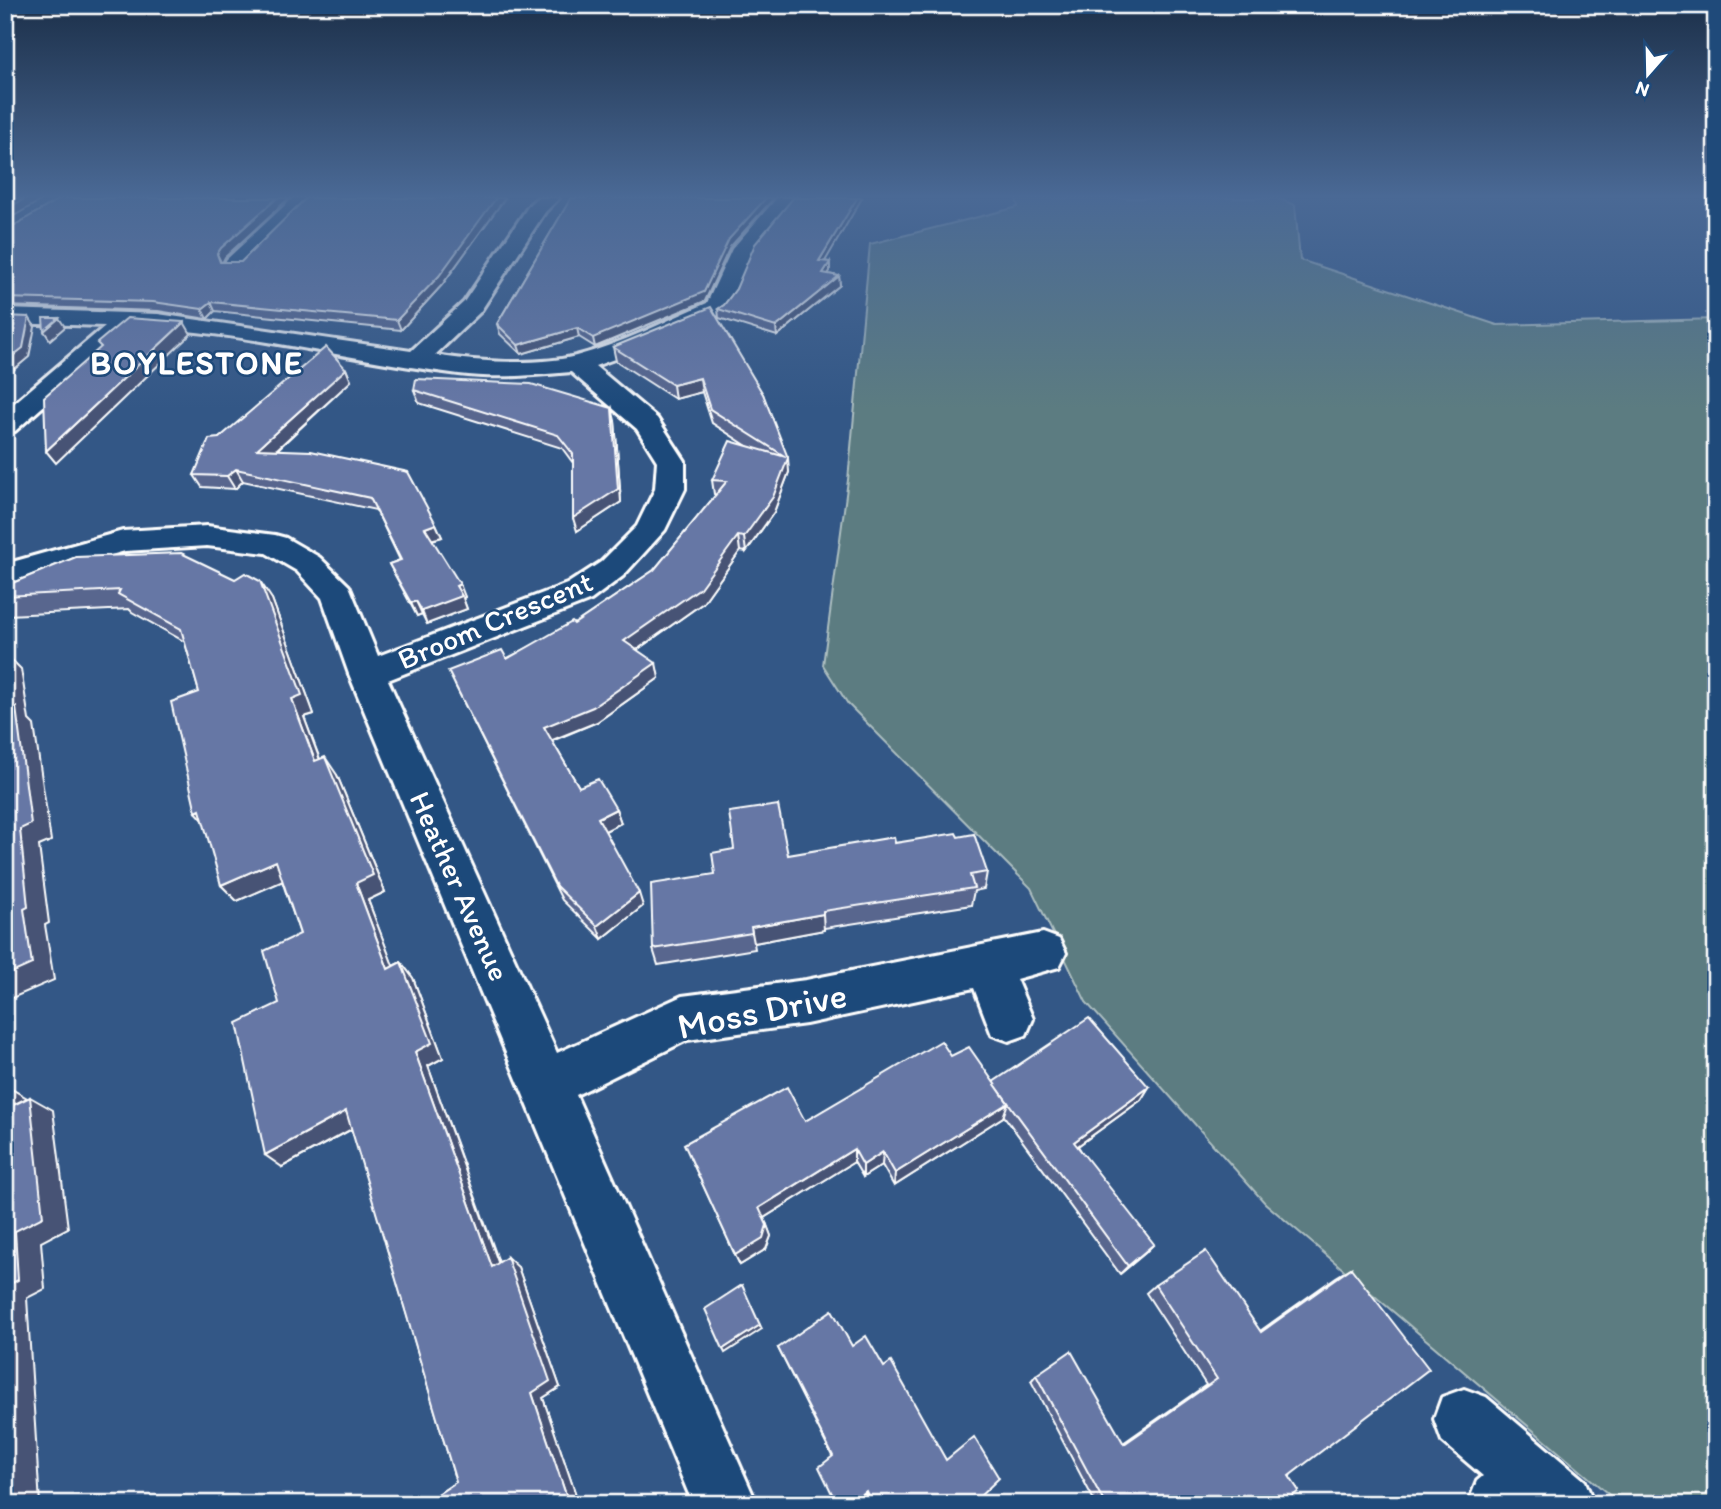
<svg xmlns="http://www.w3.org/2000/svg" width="1721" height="1509" font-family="Itim,sans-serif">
<rect width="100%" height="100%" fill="#335786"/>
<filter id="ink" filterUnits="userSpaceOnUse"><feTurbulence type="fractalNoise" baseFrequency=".0143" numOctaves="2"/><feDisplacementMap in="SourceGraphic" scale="14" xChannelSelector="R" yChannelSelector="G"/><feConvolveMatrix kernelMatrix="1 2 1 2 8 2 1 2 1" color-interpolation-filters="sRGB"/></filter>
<g filter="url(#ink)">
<!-- green -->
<path fill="#5b7c81" stroke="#adbec0" stroke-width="2" d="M 1016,198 L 1277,198 L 1295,205 L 1300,260 L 1497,325 L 1716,319 L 1716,1504 L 1620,1504 L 1265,1203 L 1086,1002 L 1031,888 L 848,704 L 823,665 L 848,480 L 870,244 L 1018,207 Z"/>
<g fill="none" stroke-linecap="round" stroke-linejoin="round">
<!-- street casing -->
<g stroke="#fff" stroke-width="6">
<g id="street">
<path d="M 293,198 L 314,198 L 243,269 L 227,269 L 224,264 L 227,259 Z"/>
<path d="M 537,198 L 559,198 L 545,212 L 480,312 L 435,355 C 475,362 538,366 576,356 C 621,344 664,322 707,303 L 732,249 L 777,198 L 797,198 L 753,251 L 735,296 L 723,313 L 645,348 L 595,366 L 657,418 L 685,461 L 685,489 L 665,530 L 623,576 L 591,600 L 388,680 L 557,1053 L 682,996 L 806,980 L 1043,933 L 1059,939 L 1066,953 L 1059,967 L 1016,979 L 1033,1019 L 1026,1035 L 1009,1041 L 992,1035 L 974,988 L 806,1024 L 687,1040 L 576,1095 L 757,1504 L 693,1504 L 349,674 L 322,598 L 297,571 L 266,553 L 207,546 L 125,551 L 5,585 L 5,564 L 123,531 L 207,526 L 275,535 L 286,538 L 319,557 L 349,586 L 378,656 L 567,584 L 601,562 L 637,526 L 655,489 L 657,461 L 637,429 L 571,372 C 534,375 497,379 459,374 C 351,361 243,331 133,327 L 15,431 L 5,433 L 5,411 L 105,326 L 5,323 L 5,309 L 158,314 L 411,351 L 464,302 L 530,204 Z"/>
<path d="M 1464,1389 L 1486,1397 L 1585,1481 L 1594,1504 L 1468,1504 L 1477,1481 L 1483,1476 L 1442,1441 L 1434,1419 L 1442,1397 Z"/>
</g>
</g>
<!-- street -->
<use href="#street" fill="#1f4a7a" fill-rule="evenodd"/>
</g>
<!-- wall -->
<g fill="#58668e" stroke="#fff" stroke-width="2">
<path d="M 61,198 L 289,198 L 225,257 L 222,262 L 241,262 L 306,198 L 505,198 L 442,285 L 401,330 L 215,311 L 207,319 L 158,311 L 5,306 L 5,231 Z"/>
<path d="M 571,198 L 774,198 L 730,247 L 705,301 L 595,347 L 579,337 L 521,354 L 500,334 L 497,324 Z"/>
<path d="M 793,198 L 862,198 L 824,261 L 830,262 L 830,271 L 828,274 L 839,276 L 840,285 L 777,336 L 719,318 L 718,309 L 724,305 L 736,289 Z"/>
<path d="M 613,347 L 763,394 L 789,472 L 774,512 L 746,552 L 740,551 L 703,603 L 637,650 L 659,678 L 597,722 L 552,741 L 579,787 L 616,809 L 621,823 L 605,831 L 643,906 L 602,939 L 562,900 L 455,685 L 574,624 L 654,570 L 716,495 L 714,494 L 712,480 L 747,446 L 712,423 L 702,392 L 675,399 L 616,361 Z"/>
<path d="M 346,369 L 351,381 L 277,450 L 436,524 L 442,537 L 432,540 L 465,597 L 463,598 L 467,609 L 427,624 L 422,614 L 417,616 L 389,564 L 400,560 L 376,510 L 243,481 L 235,489 L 202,487 L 194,475 L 219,438 Z"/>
<path d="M 414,390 L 615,421 L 621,502 L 577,531 L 573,463 L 562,448 L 419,403 Z"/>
<path d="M 76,557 L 272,599 L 314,714 L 304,717 L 320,759 L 337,775 L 385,892 L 368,900 L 393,966 L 401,962 L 413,978 L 443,1058 L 428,1066 L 499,1262 L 518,1267 L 560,1387 L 543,1398 L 579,1504 L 423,1504 L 456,1482 L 352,1129 L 282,1167 L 279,1003 L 300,934 L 282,881 L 237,901 L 221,885 L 199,692 L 185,642 L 132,612 L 129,609 L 8,615 L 5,613 L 5,586 Z"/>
<path d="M 958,837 L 987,872 L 984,889 L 974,891 L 971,905 L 824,928 L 824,930 L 754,943 L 755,949 L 658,965 L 653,949 L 715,874 L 895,843 Z"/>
<path d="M 951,1056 L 993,1082 L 1149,1087 L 1141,1100 L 1078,1146 L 1145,1253 L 1120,1274 L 1004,1116 L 1003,1117 L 894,1186 L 882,1165 L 863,1177 L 854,1162 L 764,1218 L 771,1236 L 766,1249 L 740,1265 L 690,1157 L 805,1121 Z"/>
<path d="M 1351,1268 L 1282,1504 L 1096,1504 L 1031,1381 L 1036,1375 L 1123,1443 L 1206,1385 L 1146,1293 L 1155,1285 L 1260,1331 L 1336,1277 Z"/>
<path d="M 852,1346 L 884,1367 L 975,1504 L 871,1504 L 865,1493 L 855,1502 L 852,1496 L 843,1504 L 837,1504 L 832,1456 L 778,1348 Z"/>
</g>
<!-- shaded-wall -->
<g fill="#475374" stroke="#fff" stroke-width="2">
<path d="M 26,198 L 45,198 L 5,221 L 5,209 Z"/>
<path d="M 277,198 L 289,198 L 225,257 L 222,263 L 225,270 L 217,254 L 221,248 Z"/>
<path d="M 496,198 L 505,198 L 442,285 L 401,330 L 397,320 Z"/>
<path d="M 766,198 L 774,198 L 730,247 L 705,301 L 595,347 L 593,338 L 729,239 Z"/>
<path d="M 857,198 L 862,198 L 820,270 L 819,261 Z"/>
<path d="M 830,262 L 830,271 L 823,282 L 823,273 Z"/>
<path d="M 839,276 L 840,285 L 777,336 L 776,327 Z"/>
<path d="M 211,302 L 215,311 L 207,319 L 202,309 Z"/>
<path d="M 29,317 L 35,327 L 29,357 L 5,377 L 5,362 Z"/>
<path d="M 59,318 L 65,327 L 50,340 L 44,331 Z"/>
<path d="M 184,322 L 191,334 L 56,463 L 46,451 Z"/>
<path d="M 577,328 L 579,337 L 521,354 L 518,345 Z"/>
<path d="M 346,369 L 351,381 L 264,461 L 257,449 Z"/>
<path d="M 700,378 L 702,392 L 675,399 L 673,385 Z"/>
<path d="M 612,408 L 615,421 L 621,502 L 577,531 L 573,518 Z"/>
<path d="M 5,450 L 11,457 L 5,486 Z"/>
<path d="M 788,458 L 789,472 L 774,512 L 746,552 L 744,537 Z"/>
<path d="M 236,469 L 243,481 L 235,489 L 227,476 Z"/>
<path d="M 436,524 L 442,537 L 430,540 L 425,528 Z"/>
<path d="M 738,536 L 740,551 L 703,603 L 628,656 L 624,641 Z"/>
<path d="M 260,581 L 272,599 L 314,714 L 304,717 L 327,779 L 315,761 L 292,699 Z"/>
<path d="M 460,584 L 465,597 L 463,598 L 467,609 L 427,624 L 422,611 L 456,586 Z"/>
<path d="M 416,601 L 422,614 L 417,616 L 411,603 Z"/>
<path d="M 5,653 L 21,669 L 29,720 L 34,725 L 51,841 L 39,846 L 49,923 L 45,925 L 54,980 L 5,1001 L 5,976 L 20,829 L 12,709 L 5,663 Z"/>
<path d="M 656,663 L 659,678 L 597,722 L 550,741 L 544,727 Z"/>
<path d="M 325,757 L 337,775 L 385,892 L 368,900 L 400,984 L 388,969 L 356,883 Z"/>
<path d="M 616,809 L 621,823 L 603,832 L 598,818 Z"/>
<path d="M 200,810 L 211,829 L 196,812 Z"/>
<path d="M 276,861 L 290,878 L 237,901 L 221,885 Z"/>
<path d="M 639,893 L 643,906 L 602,939 L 597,926 Z"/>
<path d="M 823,914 L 824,930 L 754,943 L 751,927 Z"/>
<path d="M 401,962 L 413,978 L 443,1058 L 428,1066 L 503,1276 L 492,1267 L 415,1052 Z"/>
<path d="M 5,1086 L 8,1087 L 27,1098 L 5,1109 Z"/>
<path d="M 1149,1087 L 1141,1100 L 1068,1153 L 1074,1142 Z"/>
<path d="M 30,1097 L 53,1110 L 68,1228 L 41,1242 L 45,1289 L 27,1298 L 40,1504 L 10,1504 L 5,1410 L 5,1287 L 15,1231 Z"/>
<path d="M 1008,1103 L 1003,1117 L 894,1186 L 895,1173 Z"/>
<path d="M 346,1111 L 361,1124 L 282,1167 L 265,1155 Z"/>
<path d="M 854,1149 L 854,1162 L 762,1219 L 759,1208 Z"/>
<path d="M 883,1152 L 882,1165 L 863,1177 L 863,1165 Z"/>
<path d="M 767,1225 L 771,1236 L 766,1249 L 740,1265 L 735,1255 Z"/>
<path d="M 1154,1244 L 1145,1253 L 1120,1274 L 1128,1266 Z"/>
<path d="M 507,1257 L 518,1267 L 560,1387 L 543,1398 L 579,1504 L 569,1504 L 532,1393 Z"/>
<path d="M 760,1325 L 762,1329 L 725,1353 L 723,1349 Z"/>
<path d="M 866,1491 L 865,1493 L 855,1502 L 855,1500 Z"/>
<path d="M 852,1494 L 852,1496 L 843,1504 L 839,1504 Z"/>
</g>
<!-- building -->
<g fill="#6677a5" stroke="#fff" stroke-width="2">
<path d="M 5,198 L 26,198 L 5,209 Z"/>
<path d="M 61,198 L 277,198 L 221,248 L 217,254 L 220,262 L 241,262 L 306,198 L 496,198 L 439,276 L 397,320 L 211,302 L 202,309 L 153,302 L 5,298 L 5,231 Z"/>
<path d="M 571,198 L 766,198 L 729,239 L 704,292 L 593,338 L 577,328 L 518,345 L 497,324 Z"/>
<path d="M 793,198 L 857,198 L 819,261 L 830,262 L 823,273 L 839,276 L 776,327 L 718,309 L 724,305 L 736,289 L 755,244 Z"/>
<path d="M 711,307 L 763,394 L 788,458 L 773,497 L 744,537 L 738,536 L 700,588 L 624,641 L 656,663 L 593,707 L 544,727 L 579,787 L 598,779 L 616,809 L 598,818 L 639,893 L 597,926 L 556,886 L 448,671 L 502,650 L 507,659 L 572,622 L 574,624 L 654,570 L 727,481 L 712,480 L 730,441 L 786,457 L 710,409 L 700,378 L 673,385 L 613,347 Z"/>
<path d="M 5,316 L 29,317 L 23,348 L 5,362 Z"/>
<path d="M 43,318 L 59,318 L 44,331 Z"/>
<path d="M 127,318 L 184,322 L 46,451 L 44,397 L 101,347 L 97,343 Z"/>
<path d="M 326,347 L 346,369 L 257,449 L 311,451 L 408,472 L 436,524 L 425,528 L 460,584 L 456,586 L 462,596 L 422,611 L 416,601 L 411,603 L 389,564 L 401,560 L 370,498 L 236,469 L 227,476 L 194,475 L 209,439 L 219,438 Z"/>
<path d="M 416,379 L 531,384 L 612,408 L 618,489 L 573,518 L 573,454 L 558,435 L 414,390 Z"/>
<path d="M 181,553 L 235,579 L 245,573 L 260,581 L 302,695 L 292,699 L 315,761 L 325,757 L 373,875 L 356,883 L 388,969 L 401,962 L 432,1043 L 415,1052 L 492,1267 L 507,1257 L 550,1381 L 532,1393 L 569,1504 L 423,1504 L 456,1482 L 346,1111 L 265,1155 L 237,1023 L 279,1003 L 264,951 L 300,934 L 276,861 L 221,885 L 200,810 L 196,812 L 171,702 L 199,692 L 181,629 L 118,594 L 120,590 L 5,596 L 5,586 L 76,557 Z"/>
<path d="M 5,663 L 12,709 L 16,707 L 31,824 L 20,829 L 28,907 L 24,909 L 32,964 L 5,976 Z"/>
<path d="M 778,805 L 788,855 L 894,837 L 895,843 L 956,833 L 958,837 L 974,834 L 987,872 L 970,875 L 974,888 L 823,911 L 823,914 L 751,927 L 752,933 L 653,949 L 651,884 L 715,874 L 712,853 L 734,849 L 729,812 Z"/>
<path d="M 1089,1018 L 1149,1087 L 1074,1142 L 1154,1244 L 1128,1266 L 993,1082 Z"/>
<path d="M 941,1041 L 951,1056 L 969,1047 L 1008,1103 L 895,1173 L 883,1152 L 863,1165 L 854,1149 L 759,1208 L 767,1225 L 763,1238 L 735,1255 L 684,1144 L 787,1087 L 805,1121 Z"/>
<path d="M 30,1097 L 43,1217 L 15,1231 L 18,1280 L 5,1287 L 5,1109 Z"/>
<path d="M 1206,1251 L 1261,1332 L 1351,1268 L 1429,1369 L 1289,1476 L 1299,1491 L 1282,1504 L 1105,1504 L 1036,1375 L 1071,1351 L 1124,1444 L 1217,1379 L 1155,1285 Z"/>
<path d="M 742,1285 L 760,1325 L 723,1349 L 705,1309 Z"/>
<path d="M 832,1310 L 852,1346 L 866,1336 L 884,1367 L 891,1362 L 946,1460 L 974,1437 L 999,1478 L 974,1502 L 975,1504 L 872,1504 L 866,1491 L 855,1500 L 852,1494 L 839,1504 L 837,1504 L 819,1467 L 833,1456 L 778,1348 Z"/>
<path d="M 5,1410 L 10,1504 L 5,1504 Z"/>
</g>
</g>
<!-- sky -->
<linearGradient id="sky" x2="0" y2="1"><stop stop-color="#1c304a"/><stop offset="0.48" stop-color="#4a6995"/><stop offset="1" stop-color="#4a6995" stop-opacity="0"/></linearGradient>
<rect width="1721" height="409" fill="url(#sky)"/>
<g text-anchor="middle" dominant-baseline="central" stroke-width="5" stroke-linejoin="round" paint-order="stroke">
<!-- street labels -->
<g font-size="30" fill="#fff" stroke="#1f4a7a">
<text transform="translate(495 620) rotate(-23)">Broom Crescent</text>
<text transform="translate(460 886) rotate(66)">Heather Avenue</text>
</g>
<!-- far-district labels -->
<g font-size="32" font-weight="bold" letter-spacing="2" fill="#fff" stroke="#1f4a7a">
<text x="197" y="363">BOYLESTONE</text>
</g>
<!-- near-street labels -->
<g font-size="37" fill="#fff" stroke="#1f4a7a">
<text transform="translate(762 1010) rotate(-11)">Moss Drive</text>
</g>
</g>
<!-- margin -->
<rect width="1721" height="1509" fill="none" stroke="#1f4a7a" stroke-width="28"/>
<rect x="14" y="14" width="1693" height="1481" fill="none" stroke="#fff" stroke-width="2.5" filter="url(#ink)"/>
<!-- north arrow -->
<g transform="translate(1648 74) rotate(200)" stroke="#1f4a7a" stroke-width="5" paint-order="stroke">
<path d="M0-5L12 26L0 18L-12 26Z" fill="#ffffff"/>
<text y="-10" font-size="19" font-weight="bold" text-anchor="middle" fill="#ffffff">N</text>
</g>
</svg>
